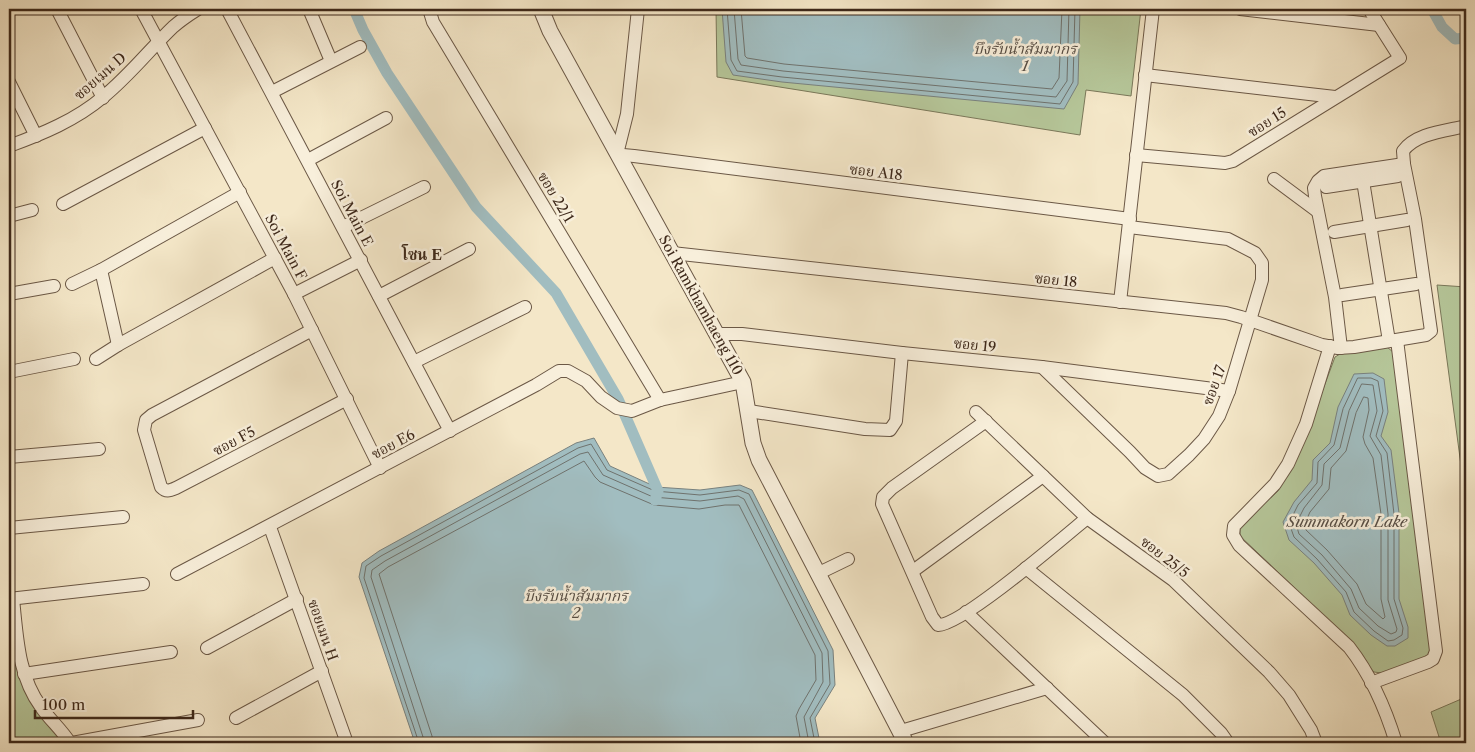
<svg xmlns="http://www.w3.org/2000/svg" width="1475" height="752" font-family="'Libre Caslon Text','Noto Serif Thai',serif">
<rect width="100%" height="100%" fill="#f4e7c8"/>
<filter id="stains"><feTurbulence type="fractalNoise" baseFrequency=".004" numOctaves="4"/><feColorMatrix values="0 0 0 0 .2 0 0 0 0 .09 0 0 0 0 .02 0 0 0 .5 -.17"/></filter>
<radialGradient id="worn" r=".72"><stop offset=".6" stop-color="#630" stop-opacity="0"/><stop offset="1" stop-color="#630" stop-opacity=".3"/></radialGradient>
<!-- green -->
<g fill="#b6c79a" stroke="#7a785a">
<path d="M 716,9 L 1141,9 L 1131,96 L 1086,90 L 1080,135 L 717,77 Z"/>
<path d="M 1437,285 L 1466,287 L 1466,503 Z"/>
<path d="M 1387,347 L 1393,352 L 1432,648 L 1428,656 L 1382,673 L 1374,672 L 1298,591 L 1240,536 L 1240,526 L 1278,491 L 1309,427 L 1335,357 L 1340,354 Z"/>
<path d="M 9,604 L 13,655 L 32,704 L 63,743 L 9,743 Z"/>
<path d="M 1466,697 L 1466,743 L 1441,743 L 1431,712 Z"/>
</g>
<!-- water -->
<g fill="#a1bdc0" stroke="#79817e">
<path d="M 722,9 L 1080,9 L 1078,84 L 1064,109 L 782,82 L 733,75 L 726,62 Z"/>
<path d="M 1373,373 L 1384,379 L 1388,412 L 1381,436 L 1391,450 L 1399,513 L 1399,599 L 1408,627 L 1408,638 L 1395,646 L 1387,646 L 1371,635 L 1350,615 L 1342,595 L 1314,563 L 1289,540 L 1283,522 L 1294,502 L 1312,480 L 1313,460 L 1330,443 L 1338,407 L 1354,374 Z"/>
<path d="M 594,438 L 610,466 L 656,487 L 700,490 L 740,485 L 752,490 L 833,650 L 835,685 L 815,718 L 820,743 L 415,743 L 359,577 L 362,563 L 379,551 L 576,443 Z"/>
</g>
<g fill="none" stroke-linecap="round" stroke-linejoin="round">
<!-- shore -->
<g stroke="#6f726d" stroke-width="1">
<path d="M 727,9 L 731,60 L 737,71 L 782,77 L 1060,104 L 1073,82 L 1075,9"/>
<path d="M 734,9 L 738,59 L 741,65 L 783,71 L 1056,97 L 1067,81 L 1069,9"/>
<path d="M 741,9 L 745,56 L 747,58 L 784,64 L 1052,89 L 1059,78 L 1062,9"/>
<path d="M 1358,378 L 1371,378 L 1378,381 L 1383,411 L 1376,436 L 1387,453 L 1394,514 L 1394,599 L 1403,628 L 1402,635 L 1394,640 L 1388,641 L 1374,631 L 1354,612 L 1346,592 L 1317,559 L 1294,537 L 1289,523 L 1298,505 L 1317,483 L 1318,462 L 1334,445 L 1343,409 Z"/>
<path d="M 1362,384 L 1373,385 L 1377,411 L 1370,436 L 1381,455 L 1388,514 L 1388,600 L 1397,629 L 1396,632 L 1391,634 L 1378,626 L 1359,608 L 1351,589 L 1322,555 L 1299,534 L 1296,524 L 1304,508 L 1322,485 L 1324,464 L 1340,448 L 1349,411 Z"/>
<path d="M 1364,397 L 1368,398 L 1369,410 L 1363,437 L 1365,444 L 1373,458 L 1381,514 L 1381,599 L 1385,617 L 1383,619 L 1366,604 L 1357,584 L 1327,550 L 1306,530 L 1304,525 L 1310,512 L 1329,489 L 1331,468 L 1346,451 L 1356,413 Z"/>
<path d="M 419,743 L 364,578 L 366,566 L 381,556 L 578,448 L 591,444 L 607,470 L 655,491 L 700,495 L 739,490 L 749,494 L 828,651 L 830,684 L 810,718 L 815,743"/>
<path d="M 425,743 L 371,577 L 372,570 L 385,561 L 580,454 L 588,452 L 603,475 L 653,497 L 700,501 L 738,496 L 744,499 L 822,653 L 823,682 L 804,717 L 809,743"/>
<path d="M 433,743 L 432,736 L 379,574 L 388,567 L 584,461 L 595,477 L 600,482 L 654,505 L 699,509 L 725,505 L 739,505 L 815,655 L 816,680 L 799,709 L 796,716 L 801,743"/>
</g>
<!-- canal -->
<g stroke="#a1bdc0" stroke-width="11">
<path d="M 354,9 L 363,30 L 387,73 L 476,207 L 556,293 L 618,399 L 658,491 L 655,500"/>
<path d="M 1432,9 L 1442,27 L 1455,39 L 1466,38"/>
</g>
<!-- minor casing -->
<g stroke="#6b5846" stroke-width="14">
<g id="minor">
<path d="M 57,9 L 103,98"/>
<path d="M 141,9 L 294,294 L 380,468"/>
<path d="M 227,9 L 450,431"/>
<path d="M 309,9 L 331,61"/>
<path d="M 429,9 L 433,22 L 660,400"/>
<path d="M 1240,9 L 1379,25"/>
<path d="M 1145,75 L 1335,97"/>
<path d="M 9,82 L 36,136"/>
<path d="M 272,92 L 360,47"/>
<path d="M 9,146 C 42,134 76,120 103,97 C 129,76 150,49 173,27 C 181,20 190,14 198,9"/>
<path d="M 617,154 L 627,114 L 638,9"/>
<path d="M 1136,155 L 1225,163 L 1233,161 L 1400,58 L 1369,9"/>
<path d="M 620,159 L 623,155 L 634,156 L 1130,219"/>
<path d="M 308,160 L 386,118"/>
<path d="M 1274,179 L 1317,211"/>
<path d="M 1363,181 L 1389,341"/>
<path d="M 1326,187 L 1398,176"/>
<path d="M 63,204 L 205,128"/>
<path d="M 9,216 L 32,210"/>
<path d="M 343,227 L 424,187"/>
<path d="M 1334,232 L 1407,220"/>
<path d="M 672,253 L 1226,313 L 1241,317 L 1322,345 L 1338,348 L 1354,347 L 1426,335 L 1431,331 L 1415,219 L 1404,164 L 1403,151 C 1416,133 1446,131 1466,126"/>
<path d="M 101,270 L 118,345"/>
<path d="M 72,284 L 101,270 L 240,192"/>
<path d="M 9,294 L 54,286"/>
<path d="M 294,294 L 361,260"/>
<path d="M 1342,295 L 1416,284"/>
<path d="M 379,296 L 469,249"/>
<path d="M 1120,302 L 1153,9"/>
<path d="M 312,330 L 152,415 L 146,420 L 144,430 L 161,487 C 166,492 169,491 176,488 L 347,399"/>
<path d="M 717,334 L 742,334 L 902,353 L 1042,367 L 1229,391"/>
<path d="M 1330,346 L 1306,424 L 1288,464 L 1275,484 L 1234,526 L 1233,535 L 1239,545 L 1349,647 C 1370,674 1386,710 1396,743"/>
<path d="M 1341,348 L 1335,297 L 1315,196 L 1314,188 L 1318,181 L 1324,176 L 1404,164"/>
<path d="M 96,359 L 118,345 L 275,258"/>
<path d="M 414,362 L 525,307"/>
<path d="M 1042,367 L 1130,452 L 1145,468 L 1158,476 L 1168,474 L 1189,455 L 1204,439 L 1219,416 L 1229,391 L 1262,280 L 1262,263 L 1255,253 L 1228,239 L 1129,227"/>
<path d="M 9,372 L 74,359"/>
<path d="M 749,411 L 865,429 L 890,430 L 896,421 L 902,353"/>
<path d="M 976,412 L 1087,518 L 1173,580 L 1269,672 L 1289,695 L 1311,730 L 1316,743"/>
<path d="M 986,421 L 892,488 L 883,497 L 882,504 L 932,617 L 938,625 C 961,626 1064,537 1087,518"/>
<path d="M 9,457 L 99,449"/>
<path d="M 270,527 L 347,743"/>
<path d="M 9,528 L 123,517"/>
<path d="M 1026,568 L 1183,695 L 1221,733 L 1228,743"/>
<path d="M 913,571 L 1043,476"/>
<path d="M 177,574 L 536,385 L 559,371 L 568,371 L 586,381 L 601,397 L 617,408 L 632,411 L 660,400 L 743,382"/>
<path d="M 817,574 L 848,559"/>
<path d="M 9,599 L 143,584"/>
<path d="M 13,599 C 17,636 18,676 41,707 C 50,720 62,730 70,743"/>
<path d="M 966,612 L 1105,743"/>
<path d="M 207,648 L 297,599"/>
<path d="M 24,674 L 171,652"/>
<path d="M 1371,683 L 1428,662 L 1433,659 L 1436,651 L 1397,340"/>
<path d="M 236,718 L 322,671"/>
<path d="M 901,731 L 1047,688"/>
<path d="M 72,743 L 198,720"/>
</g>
</g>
<!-- tertiary casing -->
<g stroke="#6b5846" stroke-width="17">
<path id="tertiary" d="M 541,9 L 550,31 L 743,382 L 753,443 L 759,460 L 906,743"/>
</g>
<!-- minor -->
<use href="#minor" stroke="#f8efdb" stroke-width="12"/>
<!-- tertiary -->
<use href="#tertiary" stroke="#f8efdb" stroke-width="15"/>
</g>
<g text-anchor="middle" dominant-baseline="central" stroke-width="5" stroke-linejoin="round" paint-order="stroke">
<!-- street labels -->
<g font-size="14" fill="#3d281a" stroke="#f8efdb">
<text transform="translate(100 76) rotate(-41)">ซอยเมน D</text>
<text transform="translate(1267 122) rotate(-32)">ซอย 15</text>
<text transform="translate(876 172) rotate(7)">ซอย A18</text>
<text transform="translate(556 197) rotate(59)">ซอย 22/1</text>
<text transform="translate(352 213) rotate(62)">Soi Main E</text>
<text transform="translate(286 247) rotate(62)">Soi Main F</text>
<text transform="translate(1056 280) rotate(6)">ซอย 18</text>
<text transform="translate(701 305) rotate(61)">Soi Ramkhamhaeng 110</text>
<text transform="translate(975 345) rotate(6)">ซอย 19</text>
<text transform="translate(1214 385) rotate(-70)">ซอย 17</text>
<text transform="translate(234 441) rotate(-28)">ซอย F5</text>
<text transform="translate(393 444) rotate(-28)">ซอย E6</text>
<text transform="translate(1165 557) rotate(38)">ซอย 25/5</text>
<text transform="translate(323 630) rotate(71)">ซอยเมน H</text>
</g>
<!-- water labels -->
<g font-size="15" font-style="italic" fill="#564d44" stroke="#f8efdb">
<text x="1025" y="48">บึงรับน้ำสัมมากร<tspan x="1025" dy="17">1</tspan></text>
<text x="1347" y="521">Summakorn Lake</text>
<text x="576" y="595">บึงรับน้ำสัมมากร<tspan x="576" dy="17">2</tspan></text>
</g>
<!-- neighbourhood labels -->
<g font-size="15" font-weight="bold" fill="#3d281a" stroke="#f8efdb">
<text x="422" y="254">โซน E</text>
</g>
</g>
<!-- margin -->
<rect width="1475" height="752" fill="none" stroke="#f4e7c8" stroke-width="30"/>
<rect x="10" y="10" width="1455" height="732" fill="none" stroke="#3d281a" stroke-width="2.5"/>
<rect x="15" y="15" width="1445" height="722" fill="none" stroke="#3d281a"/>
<!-- scale -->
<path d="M35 710v8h158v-8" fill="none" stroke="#3d281a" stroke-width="2.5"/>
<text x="42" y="710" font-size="15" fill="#3d281a" stroke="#f8efdb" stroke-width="4" paint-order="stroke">100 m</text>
<rect width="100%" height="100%" filter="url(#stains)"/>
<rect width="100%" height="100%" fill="url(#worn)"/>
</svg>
